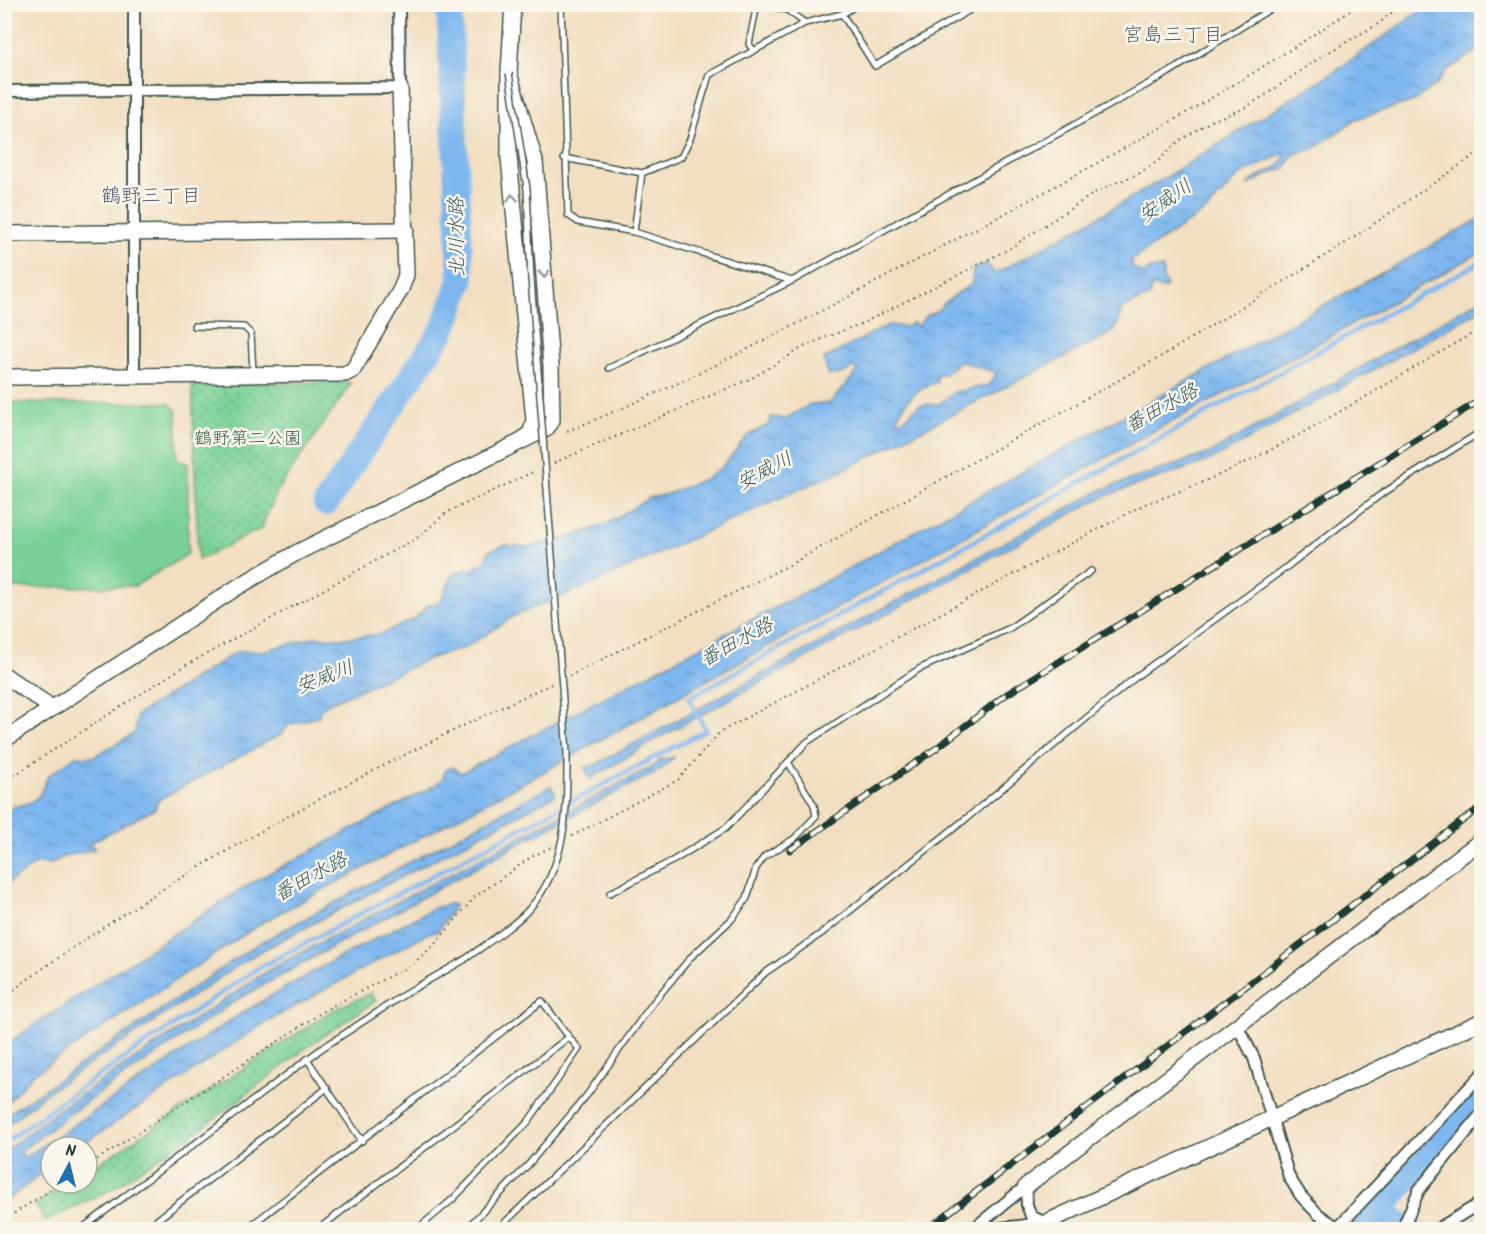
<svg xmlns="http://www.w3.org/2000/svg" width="1486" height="1234" font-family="Kalam,'Klee One',sans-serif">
<defs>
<pattern id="park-dots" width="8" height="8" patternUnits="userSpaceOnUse" patternTransform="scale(1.5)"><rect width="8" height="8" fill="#79d196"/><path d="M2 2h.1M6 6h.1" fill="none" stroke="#63ab7b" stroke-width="1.8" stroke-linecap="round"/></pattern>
<pattern id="water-ripples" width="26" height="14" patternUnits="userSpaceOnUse" patternTransform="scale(1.5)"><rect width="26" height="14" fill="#7eb7ef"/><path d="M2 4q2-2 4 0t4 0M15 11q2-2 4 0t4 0" fill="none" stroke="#6796c2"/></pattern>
</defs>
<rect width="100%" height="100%" fill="#fbf7ec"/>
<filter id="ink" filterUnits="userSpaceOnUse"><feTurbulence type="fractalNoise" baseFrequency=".0167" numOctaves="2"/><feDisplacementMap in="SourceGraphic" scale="12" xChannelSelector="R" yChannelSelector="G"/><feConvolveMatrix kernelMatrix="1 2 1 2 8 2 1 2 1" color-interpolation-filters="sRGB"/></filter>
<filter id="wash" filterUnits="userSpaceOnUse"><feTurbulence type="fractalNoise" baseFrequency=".008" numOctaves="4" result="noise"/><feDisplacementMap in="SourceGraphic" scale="24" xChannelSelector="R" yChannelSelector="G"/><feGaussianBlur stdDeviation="1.35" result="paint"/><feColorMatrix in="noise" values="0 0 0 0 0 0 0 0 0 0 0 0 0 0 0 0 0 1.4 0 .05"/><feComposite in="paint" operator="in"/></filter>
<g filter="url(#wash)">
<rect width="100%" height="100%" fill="#f2dfc1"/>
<!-- park -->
<g fill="url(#park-dots)" stroke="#4c8765" stroke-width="1.5">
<path d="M 347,382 L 351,384 L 279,488 L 261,529 L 198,560 L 192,384 Z"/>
<path d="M 371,993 L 376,1001 L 317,1040 L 197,1132 L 112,1189 L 46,1221 L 35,1205 L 68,1183 L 87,1183 L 87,1171 L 333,1010 Z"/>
</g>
<!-- pitch -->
<path fill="#79d196" stroke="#4c8765" stroke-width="1.5" d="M 4,403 L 169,403 L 177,411 L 177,459 L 188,464 L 188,554 L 135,586 L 5,588 Z"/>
<!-- water -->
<g fill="url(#water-ripples)" stroke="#4e7a92" stroke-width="1.5" fill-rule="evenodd">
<path d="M 1429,5 L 1481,5 L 1481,48 L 1445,72 L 1438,83 L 1414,101 L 1356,119 L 1315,148 L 1294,154 L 1285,169 L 1271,173 L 1248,185 C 1257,171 1284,173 1285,153 L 1239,175 L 1207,210 L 1132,260 L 1132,268 L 1143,274 L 1151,269 L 1163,268 L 1163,279 L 1167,286 L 1164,289 L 1151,286 L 1150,296 L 1121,309 L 1118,324 L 1111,333 L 853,465 L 589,585 L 514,616 L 465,648 L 431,658 L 329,703 L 319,711 L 319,716 L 288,725 L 282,734 L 158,800 L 155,809 L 90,843 L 95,849 L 65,856 L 50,864 L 37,863 L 5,885 L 5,817 L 13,807 L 29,803 L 39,796 L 48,776 L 76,756 L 93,757 L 135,733 L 137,715 L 238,651 L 263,651 L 315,637 L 344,638 L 382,634 L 416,618 L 428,605 L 440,603 L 453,574 L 465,569 L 472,570 L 486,561 L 489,551 L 505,545 L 526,547 L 564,539 L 605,525 L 649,498 L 668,494 L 707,478 L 723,466 L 747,436 L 770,424 L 771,417 L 785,419 L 811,404 L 830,403 L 858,371 L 854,367 L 841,374 L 828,375 L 824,359 L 888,325 L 908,327 L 912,322 L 919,326 C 925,312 932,316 941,307 C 950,297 960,292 972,284 L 973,270 L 987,263 L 994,274 L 1075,230 L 1158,182 L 1334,72 ZM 960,361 L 995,372 L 996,375 L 990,385 L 955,392 L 939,404 L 920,405 L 903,420 L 896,420 C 904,402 918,386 937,382 L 937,374 L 945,374 Z"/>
<path d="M 1481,218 L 1481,252 L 1301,353 L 1150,433 L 545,771 L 265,921 L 33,1074 L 5,1105 L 4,1048 L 18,1036 L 251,883 L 434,786 L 444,777 L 444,771 L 453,767 L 461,773 L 824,582 Z"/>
<path d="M 1481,299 L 1481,309 L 1479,311 L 1226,452 C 1184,474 1136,481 1093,502 L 662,736 L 590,779 L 585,767 L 593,766 L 1101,490 L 1210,453 Z"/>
<path d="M 674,757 L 662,769 L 524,841 L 240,998 L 93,1097 L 27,1146 L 20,1151 L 24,1158 L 245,1011 L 334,960 L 434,908 L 449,904 L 455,905 L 437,932 L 428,933 L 265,1023 L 79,1147 L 51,1147 L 51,1166 L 5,1202 L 5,1151 L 55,1112 L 269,970 L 657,764 L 659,760 Z"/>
<path d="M 551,786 L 556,795 L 257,953 L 45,1094 L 5,1127 L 5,1116 L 256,945 Z"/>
</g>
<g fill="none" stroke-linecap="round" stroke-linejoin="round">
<!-- stream -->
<g stroke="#7eb7ef" stroke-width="4.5">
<path d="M 4,1143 L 80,1088 L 257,969 L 706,730 L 689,698 L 1482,261"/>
<path d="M 1461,1230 L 1482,1217"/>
</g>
<!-- river -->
<g stroke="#7eb7ef" stroke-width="26">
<path d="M 326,503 L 443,330 L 461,281 L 449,4"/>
<path d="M 1378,1212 L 1410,1230"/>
<path d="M 1362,1230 L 1482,1093"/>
</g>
</g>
</g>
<g filter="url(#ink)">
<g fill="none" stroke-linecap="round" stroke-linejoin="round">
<!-- lane casing -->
<g stroke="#3f5549" stroke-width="8">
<g id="lane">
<path d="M 561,4 L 568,215 L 578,222 L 634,232 L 642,173 L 681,157 L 690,139 L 709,75 L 805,23 L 842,14 L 859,4"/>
<path d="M 763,4 L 787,10 L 805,23"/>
<path d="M 842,14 L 875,66 L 978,5"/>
<path d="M 753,50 L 749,44 L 757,4"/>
<path d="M 564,158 L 642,173"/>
<path d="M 634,232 L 792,281"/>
<path d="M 194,326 L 244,327 L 251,334 L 253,372"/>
<path d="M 609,368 L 792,281 L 1168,73 L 1278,4"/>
<path d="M 610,893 L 674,860 L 726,828 L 807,742 L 919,669 L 1010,628 L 1091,571"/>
<path d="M 307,1059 L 362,1141"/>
<path d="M 80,1230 L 321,1049 L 408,992 L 464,960"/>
<path d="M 144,1230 L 327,1088"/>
<path d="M 245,1230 L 542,1001 L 569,1037 L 317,1230"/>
<path d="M 416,1230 L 453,1199 L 528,1122 L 579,1049 L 569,1037"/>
<path d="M 465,1230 L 528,1165 L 587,1095 L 652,1004 L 691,957 L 732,919 L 747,898 L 756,868 L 765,856 L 794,839 L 816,816 L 814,805 L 788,762"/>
<path d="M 497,1230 L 765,973 L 822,933 L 968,817 L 1137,676 L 1284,569 L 1380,495 L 1482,431"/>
</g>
</g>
<!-- street casing -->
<g stroke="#3f5549" stroke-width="14">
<g id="street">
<path d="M 134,4 L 134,376"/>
<path d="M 4,91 L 400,88 L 399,4"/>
<path d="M 1238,1027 L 1254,1058 L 1289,1177 L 1301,1196 L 1318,1214 L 1341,1230"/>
<path d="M 1026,1186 L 1027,1205 L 1031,1216 L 1045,1223"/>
<path d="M 1338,1227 L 1482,1074"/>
<path d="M 972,1230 L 1026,1186"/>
<path d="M 982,1230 L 1045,1223"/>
<path d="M 1402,1230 L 1419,1190 L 1482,1113"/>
<path d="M 1436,1230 L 1482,1202"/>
</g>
</g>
<!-- secondary casing -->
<g stroke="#3f5549" stroke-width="18">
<g id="secondary">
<path d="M 513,4 L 509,73 L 509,158 L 534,420 L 531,432 L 522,440"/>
<path d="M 4,234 L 406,230"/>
<path d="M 4,377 L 345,374 L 353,370 L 401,289 L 406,275 L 400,88"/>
<path d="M 4,675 L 52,708"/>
<path d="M 4,740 L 236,588 L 296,553 L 546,429 L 552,420 L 551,366 L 535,161 L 509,73"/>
<path d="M 1026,1186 L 1482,840"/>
<path d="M 1045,1223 L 1482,1021"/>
</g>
</g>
<!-- path -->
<g stroke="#3f5549" stroke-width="2" stroke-dasharray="1.5 4.5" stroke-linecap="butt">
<path d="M 567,431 C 689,383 805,320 921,258 C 1070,179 1220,99 1360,4"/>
<path d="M 554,463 L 752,378 L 807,345 L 865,322 L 1007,250 L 1099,190 L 1140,173 L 1158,161 L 1179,141 L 1211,121 L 1243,109 L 1270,92 L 1322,56 L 1378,24 L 1402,4"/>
<path d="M 569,676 L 791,564 L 1167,353 L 1349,241 L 1482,150"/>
<path d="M 4,782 L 181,668 L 417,538 L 446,513 L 535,471"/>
<path d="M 572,836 L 678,780 L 720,732 L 1145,504 C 1265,464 1372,391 1482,328"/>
<path d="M 4,997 C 174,870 363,772 553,683"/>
<path d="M 87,1166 L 330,1007 L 413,964 L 434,945 L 475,897 L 531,857 L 551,847"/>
<path d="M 4,1220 L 61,1183"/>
</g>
<!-- lane -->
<use href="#lane" stroke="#fff" stroke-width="5"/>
<!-- street -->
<use href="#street" stroke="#fff" stroke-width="10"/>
<!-- secondary -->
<use href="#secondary" stroke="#fff" stroke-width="15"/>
<!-- rail casing -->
<g stroke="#1f3d34" stroke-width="7">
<g id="rail">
<path d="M 790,850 L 934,750 L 1004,696 L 1482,399"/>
<path d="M 926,1230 L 1482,806"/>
</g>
</g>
<!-- rail -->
<use href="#rail" stroke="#fbf7ec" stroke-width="4.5" stroke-dasharray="14" stroke-linecap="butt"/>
<!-- lane-bridge casing -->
<g stroke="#3f5549" stroke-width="8" stroke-linecap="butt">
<path id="lane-bridge" d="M 464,960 C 483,946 516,925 530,908 C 568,864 567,808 567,753 L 531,279 L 527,189 L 509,73"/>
</g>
<!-- lane-bridge -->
<use href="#lane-bridge" stroke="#fff" stroke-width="5"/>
</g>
<!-- one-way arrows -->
<defs><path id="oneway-chevron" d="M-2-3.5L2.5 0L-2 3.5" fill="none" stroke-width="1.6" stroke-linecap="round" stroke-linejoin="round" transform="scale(1.5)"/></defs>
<g stroke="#8f9e9a">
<use href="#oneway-chevron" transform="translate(512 198) rotate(-96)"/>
<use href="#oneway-chevron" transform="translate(544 274) rotate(86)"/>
</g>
</g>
<g text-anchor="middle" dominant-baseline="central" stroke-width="5" stroke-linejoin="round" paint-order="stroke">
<!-- park labels -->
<g font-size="18" fill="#36624c" stroke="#fbf7ec">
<text x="248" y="439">鶴野第二公園</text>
</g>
<!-- neighbourhood labels -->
<g font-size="20" fill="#595f72" stroke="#fbf7ec">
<text x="1173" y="36">宮島三丁目</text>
<text x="151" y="197">鶴野三丁目</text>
</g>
<!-- water labels -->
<g font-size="20" font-style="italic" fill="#375c63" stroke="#fbf7ec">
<text transform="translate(1166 202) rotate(-35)">安威川</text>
<text transform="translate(458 237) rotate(-91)">北川水路</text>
<text transform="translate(1162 409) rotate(-29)">番田水路</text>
<text transform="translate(765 472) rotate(-28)">安威川</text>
<text transform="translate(737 643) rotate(-29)">番田水路</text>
<text transform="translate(325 678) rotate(-21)">安威川</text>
<text transform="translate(311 878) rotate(-29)">番田水路</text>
</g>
</g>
<!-- margin -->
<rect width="1486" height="1234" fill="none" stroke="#fbf7ec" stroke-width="24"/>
<!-- north arrow -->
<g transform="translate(69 1165) rotate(7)"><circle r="28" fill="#fbf7ec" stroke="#a3ada2" stroke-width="1.5"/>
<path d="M0-4.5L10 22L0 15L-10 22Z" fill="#1f6fb2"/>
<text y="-9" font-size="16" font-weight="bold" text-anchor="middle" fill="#1f3d34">N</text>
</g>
</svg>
